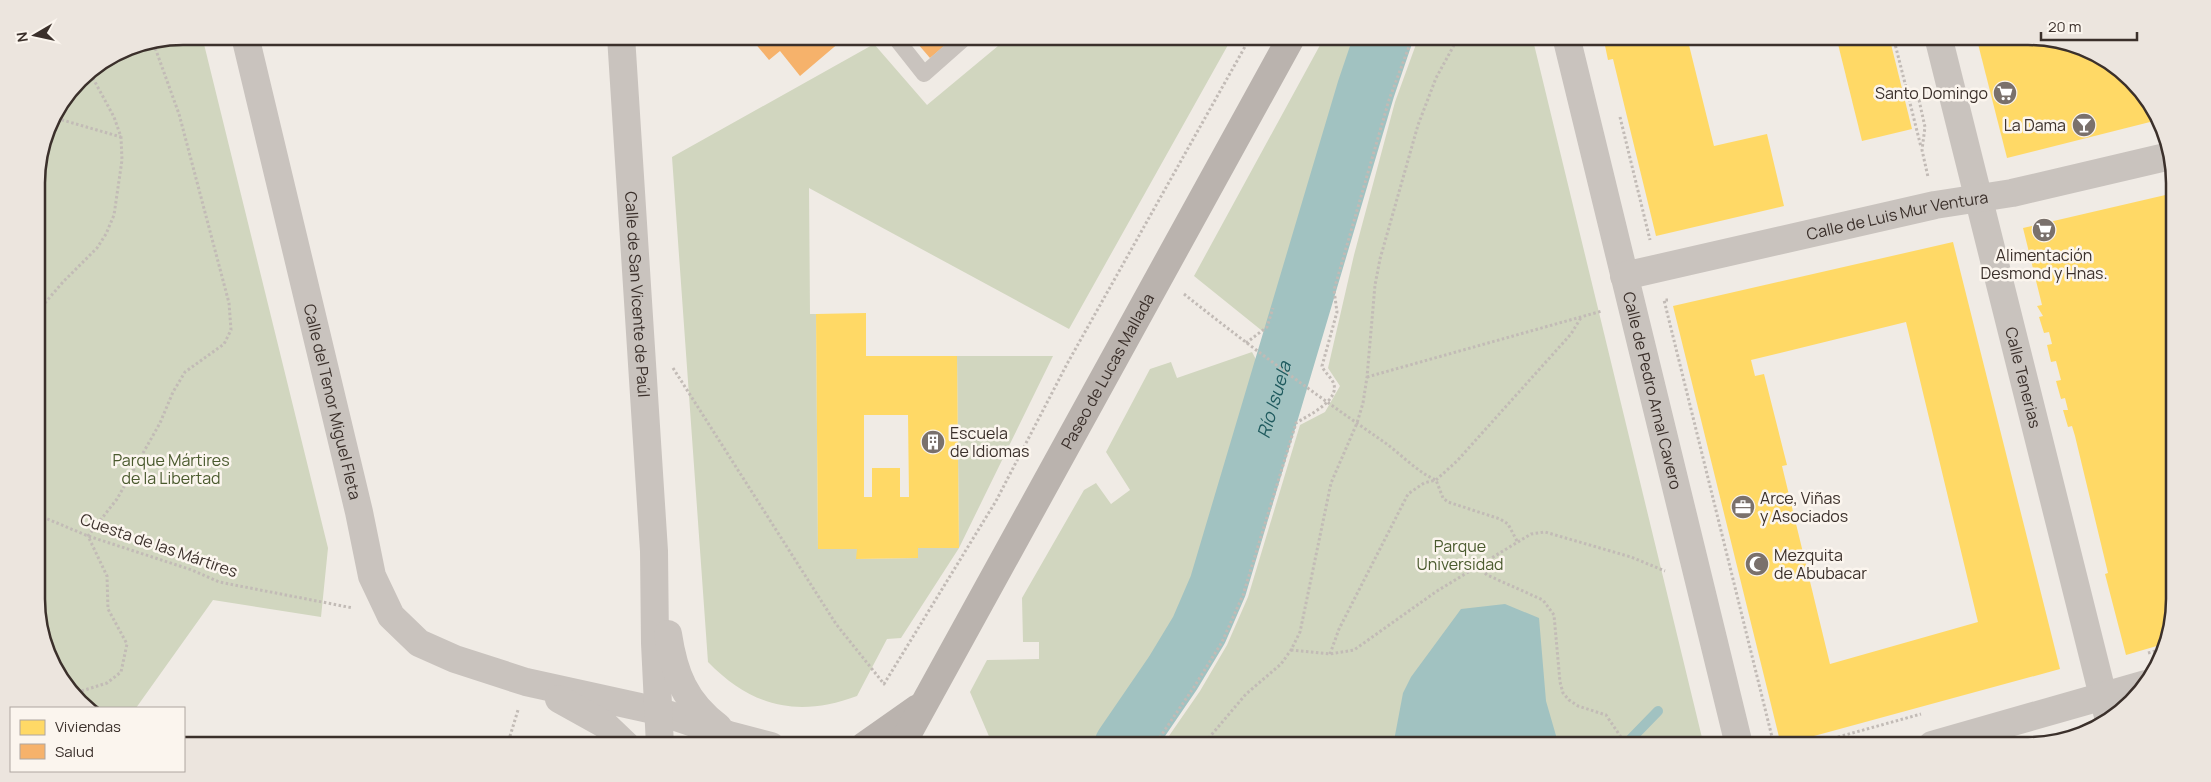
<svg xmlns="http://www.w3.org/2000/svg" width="2211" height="782" font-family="Manrope,sans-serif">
<rect width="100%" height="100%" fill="#f0ebe5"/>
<!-- green -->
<g fill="#d1d6bf">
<path d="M 183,36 L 202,36 L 328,548 L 321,617 L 213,600 L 136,708 L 92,708 L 73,695 L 39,627 L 37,173 L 52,118 L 86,73 L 127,47 Z"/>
<path d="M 1010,36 L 1233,36 L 1069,329 L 809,188 L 810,314 L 816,314 L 818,549 L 857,549 L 857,559 L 918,558 L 918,548 L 959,548 L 957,356 L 1053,356 L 959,548 L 901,638 L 887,639 L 857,696 C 798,718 752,707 708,662 L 672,157 L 874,44 L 927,105 Z"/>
<path d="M 1325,36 L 1362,36 L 1346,83 L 1271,338 L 1194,276 Z"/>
<path d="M 1419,36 L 1532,36 L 1704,746 L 1162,746 L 1200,691 L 1227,645 L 1248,597 L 1300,425 L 1325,412 L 1340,386 L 1328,368 L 1354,255 L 1395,102 Z"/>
<path d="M 1252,352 L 1261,369 L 1198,578 L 1179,620 L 1155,662 L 1097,746 L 980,746 L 991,741 L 970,692 L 987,660 L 1039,659 L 1039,642 L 1023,642 L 1022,598 L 1084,490 L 1096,483 L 1111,504 L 1130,490 L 1106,452 L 1150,369 L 1171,362 L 1177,378 Z"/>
</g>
<!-- water -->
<path fill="#a1c2c1" d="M 1505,604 L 1539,618 L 1546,701 L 1559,746 L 1393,746 L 1403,693 L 1411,677 L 1461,609 Z"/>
<!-- homes -->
<g fill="#ffd966" fill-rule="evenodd">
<path d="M 1603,36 L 1681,36 L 1683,42 L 1688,41 L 1714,146 L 1767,134 L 1784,206 L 1656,236 L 1613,59 L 1608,60 Z"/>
<path d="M 1836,36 L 1889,36 L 1912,129 L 1862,141 Z"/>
<path d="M 1976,36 L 2028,36 L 2075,44 L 2138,87 L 2154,121 L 2007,158 Z"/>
<path d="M 2174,193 L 2175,599 L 2167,643 L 2126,655 L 2105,574 L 2108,573 L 2075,436 L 2072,426 L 2068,427 L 2063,410 L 2068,410 L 2065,398 L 2061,399 L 2056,381 L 2061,380 L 2056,361 L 2051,362 L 2047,345 L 2052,344 L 2049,332 L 2044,333 L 2039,317 L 2043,316 L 2037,306 L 2042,305 L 2023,228 Z"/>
<path d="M 1953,242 L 2060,669 L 1781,745 L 1673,306 ZM 1906,322 L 1978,622 L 1830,664 L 1782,466 L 1787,465 L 1764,374 L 1755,376 L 1751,360 Z"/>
<path d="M 866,313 L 866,356 L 957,356 L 959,548 L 918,548 L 918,558 L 856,559 L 857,549 L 818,549 L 816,314 ZM 864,415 L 908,415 L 909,497 L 900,497 L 900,468 L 872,468 L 872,497 L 864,497 Z"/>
</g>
<!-- health -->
<g fill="#f6b26b">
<path d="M 749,36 L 847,36 L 800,76 L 780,51 L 769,60 Z"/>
<path d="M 911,36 L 944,36 L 949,42 L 930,58 Z"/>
</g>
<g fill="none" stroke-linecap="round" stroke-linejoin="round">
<!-- stream -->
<path stroke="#a1c2c1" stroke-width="10" d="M 1624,746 L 1658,711"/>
<!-- river -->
<path stroke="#a1c2c1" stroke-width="58" id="s1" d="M 1123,746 L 1173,673 L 1199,630 L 1218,586 L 1366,89 L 1384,36"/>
<!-- path -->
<g stroke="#c2bbb6" stroke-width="3" stroke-dasharray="2.5 2.5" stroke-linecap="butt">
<path d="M 1893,36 L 1909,99 L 1919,100 L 1925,127 L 1922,150 L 1928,177"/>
<path d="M 1909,99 L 1921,147"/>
<path d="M 52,117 L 121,137"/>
<path d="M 1620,117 L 1650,240"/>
<path d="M 1184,294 C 1249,346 1316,395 1384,442 C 1401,454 1417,472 1436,480 L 1443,498 L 1448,502 L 1500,519 L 1508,524 L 1517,541"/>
<path d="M 1668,300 L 1664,300 L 1774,745"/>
<path d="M 37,316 L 44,304 L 63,282 L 97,248 L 106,234 L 114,215 L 122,160 L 121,137 L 114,117 L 89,71"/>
<path d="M 1246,343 L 1267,327 L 1273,308"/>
<path d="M 673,368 L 836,624 L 884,684 L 996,501 L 1067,364 L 1251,36"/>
<path d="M 1367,377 L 1602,311"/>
<path d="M 38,515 L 88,536 L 192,570 L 219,582 L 353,608"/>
<path d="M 1478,566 L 1487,575 L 1543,600 L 1554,615 L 1560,682 L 1563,693 L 1569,700 L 1578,706 L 1606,715 L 1627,746"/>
<path d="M 1291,650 L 1330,654 L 1354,650 L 1437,591 L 1531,534 L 1545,532 L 1631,557 L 1665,571"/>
<path d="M 2148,653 L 2166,648"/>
<path d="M 1330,654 L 1339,629 L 1408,494 L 1424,483 L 1436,480 L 1457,461 L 1571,334 L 1582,316"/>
<path d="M 72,694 L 107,683 L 121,672 L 127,644 L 108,609 L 107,576 L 88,536 L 117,499 L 160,423 L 173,392 L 185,372 L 224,344 L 231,330 L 229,303 L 179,114 L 153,42"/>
<path d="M 1809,745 L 1921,714"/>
<path d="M 507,746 L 518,710"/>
<path d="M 1154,746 L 1194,687 L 1222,642 L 1243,595 L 1296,423 C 1307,416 1342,400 1333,382 C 1330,376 1324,372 1322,366 L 1337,312 L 1334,290 L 1389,100 L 1413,36"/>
<path d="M 1202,746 L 1246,694 L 1281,664 L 1291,650 L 1300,632 L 1331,483 L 1357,423 L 1363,403 L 1367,377 L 1375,285 L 1380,259 L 1418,125 L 1436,78 L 1459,36"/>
</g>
<!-- lane -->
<path stroke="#c9c3be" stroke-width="16" d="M 894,36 L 924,74 L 967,36"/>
<!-- street -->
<g stroke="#c9c3be" stroke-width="28">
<path id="s2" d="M 245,36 L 359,512 L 372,576 L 391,616 L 419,643 L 455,659 L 526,682 L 658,711 L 729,735 L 771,746"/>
<path id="s3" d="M 621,36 L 654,551 L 655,643 L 660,746"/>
<path id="s4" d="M 1566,36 L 1739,745"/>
<path id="s5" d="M 1938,36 L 2109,720"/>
<path id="s6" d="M 1624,276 L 1935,205 L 2012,193 L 2170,156"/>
<path d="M 668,634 C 674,674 685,702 718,727"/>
<path d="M 559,699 L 604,724 L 627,746"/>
<path d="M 1932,745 L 2146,684"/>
</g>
<!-- secondary -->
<g stroke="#bab3ae" stroke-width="28">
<path d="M 864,746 L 918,708"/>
<path id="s7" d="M 901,746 L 1292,36"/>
</g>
</g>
<!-- icons -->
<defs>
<g id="supermarket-disc" transform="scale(1.25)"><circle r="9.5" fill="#7a716c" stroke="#fbf5ee"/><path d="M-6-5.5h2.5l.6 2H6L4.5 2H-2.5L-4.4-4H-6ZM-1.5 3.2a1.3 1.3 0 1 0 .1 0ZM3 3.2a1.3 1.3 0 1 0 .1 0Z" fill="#fff"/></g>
<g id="bar-disc" transform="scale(1.25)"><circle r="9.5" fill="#7a716c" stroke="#fbf5ee"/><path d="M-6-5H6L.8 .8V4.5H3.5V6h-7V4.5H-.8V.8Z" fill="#fff"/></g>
<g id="building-disc" transform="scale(1.25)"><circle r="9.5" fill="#7a716c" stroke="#fbf5ee"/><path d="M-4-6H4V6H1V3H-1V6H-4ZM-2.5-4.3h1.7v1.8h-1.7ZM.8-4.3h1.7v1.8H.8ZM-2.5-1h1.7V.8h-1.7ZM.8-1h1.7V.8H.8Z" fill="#fff"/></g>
<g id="office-disc" transform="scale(1.25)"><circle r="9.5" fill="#7a716c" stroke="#fbf5ee"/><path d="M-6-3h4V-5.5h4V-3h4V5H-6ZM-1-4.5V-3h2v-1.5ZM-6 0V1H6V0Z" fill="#fff"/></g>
<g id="mosque-disc" transform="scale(1.25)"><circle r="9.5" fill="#7a716c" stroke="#fbf5ee"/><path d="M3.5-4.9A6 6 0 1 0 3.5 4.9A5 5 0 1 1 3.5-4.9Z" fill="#fff"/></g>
</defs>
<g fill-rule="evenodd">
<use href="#supermarket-disc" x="2005" y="93"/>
<use href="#bar-disc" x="2084" y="125"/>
<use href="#supermarket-disc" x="2044" y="230"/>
<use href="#building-disc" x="933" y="442"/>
<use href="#office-disc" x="1743" y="507"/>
<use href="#mosque-disc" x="1757" y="564"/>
</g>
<g text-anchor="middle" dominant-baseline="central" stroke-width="5" stroke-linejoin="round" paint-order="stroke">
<!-- poi labels -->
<g font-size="16" fill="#3b302b" stroke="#fbf5ee" text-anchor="start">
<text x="1988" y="93" text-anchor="end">Santo Domingo</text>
<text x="2066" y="125" text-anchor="end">La Dama</text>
<text x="2044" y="255" text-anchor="middle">Alimentación<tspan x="2044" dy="18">Desmond y Hnas.</tspan></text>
<text x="950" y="433">Escuela<tspan x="950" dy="18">de Idiomas</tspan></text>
<text x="1760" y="498">Arce, Viñas<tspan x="1760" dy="18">y Asociados</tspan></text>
<text x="1774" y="555">Mezquita<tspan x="1774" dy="18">de Abubacar</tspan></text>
</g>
<!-- street labels -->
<g font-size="16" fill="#3b302b" stroke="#fbf5ee">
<text stroke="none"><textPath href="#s6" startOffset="280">Calle de Luis Mur Ventura</textPath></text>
<text stroke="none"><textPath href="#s3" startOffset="259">Calle de San Vicente de Paúl</textPath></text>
<text stroke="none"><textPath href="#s7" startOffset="428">Paseo de Lucas Mallada</textPath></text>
<text stroke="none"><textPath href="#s5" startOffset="352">Calle Tenerias</textPath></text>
<text stroke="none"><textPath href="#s4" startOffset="365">Calle de Pedro Arnal Cavero</textPath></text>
<text stroke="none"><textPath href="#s2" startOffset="376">Calle del Tenor Miguel Fleta</textPath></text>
<text transform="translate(159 545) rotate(19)">Cuesta de las Mártires</text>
</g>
<!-- park labels -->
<g font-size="16" fill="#4a5a2e" stroke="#fbf5ee">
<text x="171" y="460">Parque Mártires<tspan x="171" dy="18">de la Libertad</tspan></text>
<text x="1460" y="546">Parque<tspan x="1460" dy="18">Universidad</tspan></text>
</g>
<!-- water labels -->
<g font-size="18" font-style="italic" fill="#1f5a5e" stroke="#fbf5ee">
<text stroke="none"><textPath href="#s1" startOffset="381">Río Isuela</textPath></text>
</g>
</g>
<!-- crop -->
<path d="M0 0H2211V782H0ZM183 45H2028A138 138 0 0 1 2166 183V599A138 138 0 0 1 2028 737H183A138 138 0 0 1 45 599V183A138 138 0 0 1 183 45Z" fill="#ece5de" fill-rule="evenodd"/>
<path fill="none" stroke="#3b302b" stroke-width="2.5" d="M183 45H2028A138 138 0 0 1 2166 183V599A138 138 0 0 1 2028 737H183A138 138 0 0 1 45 599V183A138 138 0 0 1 183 45Z"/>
<!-- legend -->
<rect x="10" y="707" width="175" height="65" fill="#fbf5ee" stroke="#aea6a0"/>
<rect x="20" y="720" width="25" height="15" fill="#ffd966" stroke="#aea6a0"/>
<text x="55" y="732" font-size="15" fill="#3b302b">Viviendas</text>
<rect x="20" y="744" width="25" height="15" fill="#f6b26b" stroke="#aea6a0"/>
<text x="55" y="757" font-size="15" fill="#3b302b">Salud</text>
<!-- north arrow -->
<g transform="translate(35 35) rotate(261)" stroke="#fbf5ee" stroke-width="4" paint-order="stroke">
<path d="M0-4L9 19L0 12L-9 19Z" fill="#3b302b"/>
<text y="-8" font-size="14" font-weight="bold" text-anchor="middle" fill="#3b302b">N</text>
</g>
<!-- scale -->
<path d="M2041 32v8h96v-8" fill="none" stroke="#3b302b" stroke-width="2.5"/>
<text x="2048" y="32" font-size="15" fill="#3b302b" stroke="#fbf5ee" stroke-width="4" paint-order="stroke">20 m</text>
</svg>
